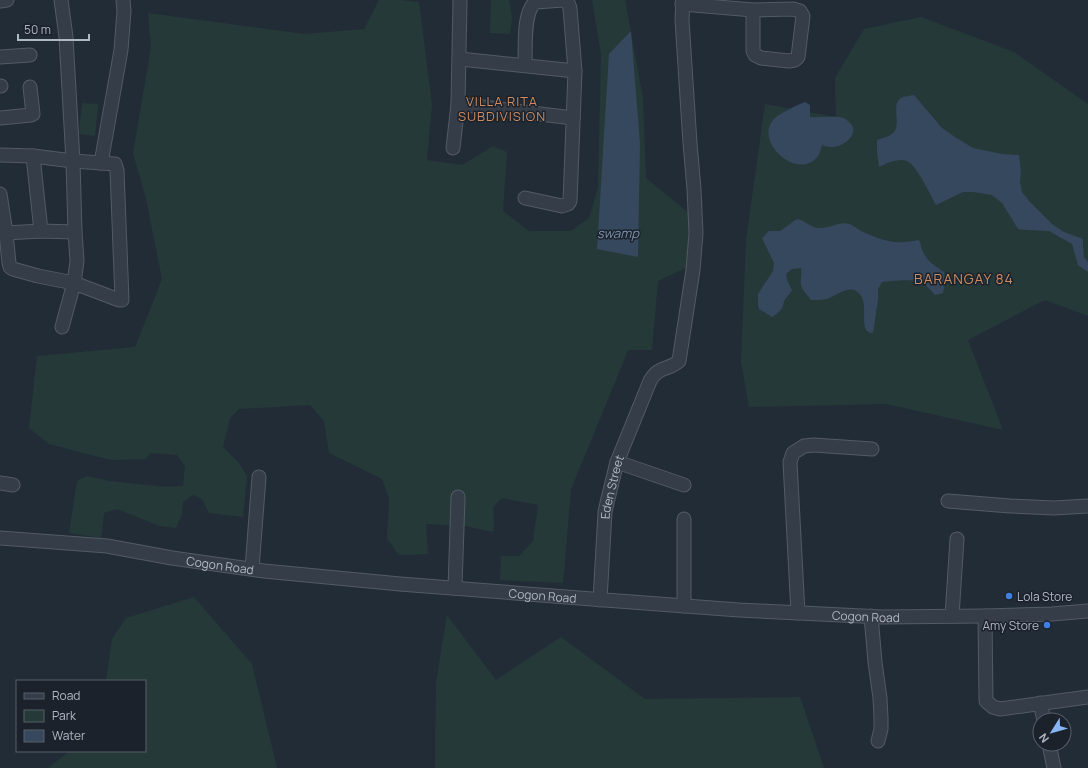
<svg xmlns="http://www.w3.org/2000/svg" width="1088" height="768" font-family="Manrope,sans-serif">
<rect width="100%" height="100%" fill="#222c37"/>
<!-- green -->
<g fill="#253939">
<path d="M 379,0 L 402,0 L 419,2 L 432,104 L 427,160 L 462,165 L 493,146 L 507,152 L 503,211 L 529,231 L 571,231 L 589,218 L 598,187 L 601,54 L 592,0 L 625,0 L 643,98 L 646,178 L 690,214 L 686,268 L 658,281 L 652,350 L 628,350 L 621,368 L 571,489 L 563,583 L 500,580 L 501,556 L 519,556 L 533,541 L 538,505 L 502,498 L 493,507 L 494,522 L 493,532 L 465,526 L 426,524 L 428,554 L 399,555 L 387,539 L 389,498 L 382,479 L 329,453 L 324,421 L 310,405 L 239,409 L 230,418 L 223,447 L 239,463 L 247,476 L 243,517 L 209,513 L 202,499 L 193,495 L 183,502 L 182,514 L 176,528 L 159,526 L 117,509 L 104,513 L 101,538 L 69,533 L 77,481 L 87,476 L 109,481 L 166,487 L 183,486 L 185,466 L 177,455 L 151,453 L 145,459 L 110,460 L 49,444 L 29,428 L 37,356 L 135,347 L 162,279 L 146,199 L 133,153 L 151,47 L 148,13 L 305,34 L 364,29 Z"/>
<path d="M 491,0 L 509,0 L 512,18 L 510,34 L 490,33 Z"/>
<path d="M 921,17 L 1014,52 L 1088,104 L 1088,316 L 1045,300 L 968,340 L 1003,430 L 886,404 L 749,407 L 741,362 L 746,240 L 765,104 L 836,117 L 835,78 L 864,29 Z"/>
<path d="M 82,103 L 98,104 L 95,136 L 79,134 Z"/>
<path d="M 194,597 L 252,664 L 277,768 L 49,768 L 49,767 L 70,751 L 145,751 L 145,681 L 106,681 L 112,639 L 126,618 Z"/>
<path d="M 447,615 L 496,680 L 561,637 L 645,699 L 800,697 L 824,768 L 435,768 L 436,683 Z"/>
</g>
<!-- water -->
<g fill="#36485e">
<path d="M 631,31 L 640,143 L 638,257 L 597,249 L 609,54 Z"/>
<path d="M 914,95 L 942,128 L 955,137 L 973,148 L 1002,154 L 1019,155 L 1021,171 L 1020,182 L 1022,192 L 1030,202 L 1052,224 L 1064,232 L 1083,239 L 1083,247 L 1084,257 L 1088,262 L 1088,272 L 1078,265 L 1072,244 L 1049,231 L 1027,230 L 1018,229 L 1002,203 L 992,195 L 973,192 L 963,192 L 936,205 C 931,196 916,164 907,161 C 898,158 887,163 879,167 L 877,151 L 877,140 C 882,138 888,137 892,134 C 903,126 890,105 901,98 C 905,96 910,96 914,95 Z"/>
<path d="M 805,102 L 810,105 L 810,117 C 821,118 833,115 844,118 C 847,120 849,122 851,124 C 860,135 841,148 831,147 C 828,147 825,146 822,145 C 821,148 820,153 818,156 C 799,182 754,143 773,120 C 778,114 797,105 805,102 Z"/>
<path d="M 797,219 C 805,220 811,228 819,228 C 829,229 839,221 849,224 C 854,225 858,230 863,232 C 872,236 884,241 895,242 C 901,243 913,241 919,240 C 921,244 921,248 923,252 C 927,261 936,267 944,272 L 945,283 L 943,293 L 935,295 C 932,291 928,287 924,284 C 915,278 893,281 882,282 L 878,289 L 878,299 L 873,333 C 855,333 873,300 856,291 C 847,286 836,296 827,299 C 821,300 817,300 811,300 C 808,296 802,290 801,285 C 800,281 802,273 801,268 L 792,269 L 786,274 L 787,280 L 792,290 C 790,294 788,295 786,298 C 783,301 784,305 782,308 C 780,312 775,315 772,317 L 759,309 L 758,305 L 758,294 L 773,271 L 774,263 L 762,238 L 769,231 L 780,231 Z"/>
</g>
<g fill="none" stroke-linecap="round" stroke-linejoin="round">
<!-- minor casing -->
<g stroke="#535b65" stroke-width="15">
<g id="minor">
<path d="M 61,0 L 66,37 L 73,161 L 75,232 L 77,261 L 74,283 L 62,327"/>
<path d="M 0,1 L 7,0"/>
<path d="M 682,4 L 753,10 L 793,9 L 800,11 L 803,16 L 798,57 L 795,60 L 789,61 L 761,58 L 755,55 L 753,51 L 753,10"/>
<path d="M 0,57 L 30,55"/>
<path d="M 460,59 L 575,71"/>
<path d="M 525,65 C 526,50 522,11 536,2 L 563,0"/>
<path d="M 0,86 L 1,86"/>
<path d="M 458,104 L 573,118"/>
<path d="M 0,118 L 31,115 L 33,114 L 30,87"/>
<path d="M 453,148 L 458,104 L 460,0"/>
<path d="M 0,155 L 33,156 L 73,161 L 115,164 L 117,170 L 122,300 L 119,300 L 74,283 L 38,276 L 13,269 L 10,267 L 9,263 L 6,233 L 0,194"/>
<path d="M 33,156 L 41,231"/>
<path d="M 101,163 L 121,50 L 124,11 L 123,0"/>
<path d="M 525,198 L 562,206 L 568,204 L 570,201 L 575,71 L 570,8 L 568,3 L 565,0"/>
<path d="M 6,233 L 41,231 L 75,232"/>
<path d="M 617,462 L 684,485"/>
<path d="M 0,483 L 13,485"/>
<path d="M 948,501 L 1010,506 L 1054,508 L 1088,506"/>
<path d="M 684,519 L 684,606"/>
<path id="s1" d="M 0,538 L 107,546 L 172,558 L 264,571 L 400,584 L 605,600 L 739,610 L 882,617 L 985,616 L 1052,614 L 1088,611"/>
<path d="M 252,569 L 259,477"/>
<path d="M 455,588 L 458,497"/>
<path id="s2" d="M 600,600 L 605,512 L 607,503 L 617,462 L 650,381 C 659,365 668,371 679,361 L 693,270 L 696,233 L 694,189 L 690,143 L 682,20 L 683,0"/>
<path d="M 798,613 L 790,462 L 793,453 L 804,446 L 814,445 L 872,449"/>
<path d="M 871,616 L 875,662 L 880,698 L 881,718 L 881,729 L 878,741"/>
<path d="M 952,616 L 957,539"/>
<path d="M 985,616 L 986,701 L 993,707 L 1000,709 L 1088,697"/>
<path d="M 1040,703 L 1044,720"/>
<path d="M 1049,744 L 1054,768"/>
</g>
</g>
<!-- minor -->
<use href="#minor" stroke="#353d48" stroke-width="13"/>
</g>
<!-- markers -->
<g fill="#3f7fe0" stroke="#1b222c" stroke-width="1.5">
<circle cx="1009" cy="596" r="4"/>
<circle cx="1047" cy="625" r="4"/>
</g>
<g text-anchor="middle" dominant-baseline="central" stroke-width="3" stroke-linejoin="round" paint-order="stroke">
<!-- street labels -->
<g font-size="12" fill="#b0b8c4" stroke="#1b222c">
<text stroke="none"><textPath href="#s2" startOffset="114">Eden Street</textPath></text>
<text stroke="none"><textPath href="#s1" startOffset="222">Cogon Road</textPath></text>
<text stroke="none"><textPath href="#s1" startOffset="546">Cogon Road</textPath></text>
<text stroke="none"><textPath href="#s1" startOffset="870">Cogon Road</textPath></text>
</g>
<!-- poi labels -->
<g font-size="12" fill="#b0b8c4" stroke="#1b222c" text-anchor="start">
<text x="1017" y="596">Lola Store</text>
<text x="1039" y="625" text-anchor="end">Amy Store</text>
</g>
<!-- neighbourhood labels -->
<g font-size="13" letter-spacing="1" fill="#ce8c61" stroke="#1b222c">
<text x="502" y="101">VILLA RITA<tspan x="502" dy="15">SUBDIVISION</tspan></text>
</g>
<!-- water labels -->
<g font-size="13" font-style="italic" fill="#7990ab" stroke="#1b222c">
<text x="618" y="233">swamp</text>
</g>
<!-- quarter labels -->
<g font-size="14" letter-spacing="1" fill="#ce8c61" stroke="#1b222c">
<text x="964" y="278">BARANGAY 84</text>
</g>
</g>
<!-- legend -->
<rect x="16" y="680" width="130" height="72" fill="#1b222c" stroke="#575e69"/>
<rect x="24" y="693" width="20" height="6" fill="#353d48" stroke="#575e69"/>
<text x="52" y="700" font-size="12" fill="#b0b8c4">Road</text>
<rect x="24" y="710" width="20" height="12" fill="#253939" stroke="#575e69"/>
<text x="52" y="720" font-size="12" fill="#b0b8c4">Park</text>
<rect x="24" y="730" width="20" height="12" fill="#36485e" stroke="#575e69"/>
<text x="52" y="740" font-size="12" fill="#b0b8c4">Water</text>
<!-- north arrow -->
<g transform="translate(1052 732) rotate(233)"><circle r="19" fill="#1b222c" stroke="#575e69"/>
<path d="M0-3L7 15L0 10L-7 15Z" fill="#87b4f2"/>
<text y="-6" font-size="11" font-weight="bold" text-anchor="middle" fill="#b0b8c4">N</text>
</g>
<!-- scale -->
<path d="M18 34v6h71v-6" fill="none" stroke="#b0b8c4" stroke-width="2"/>
<text x="24" y="34" font-size="12" fill="#b0b8c4" stroke="#1b222c" stroke-width="3" paint-order="stroke">50 m</text>
</svg>
